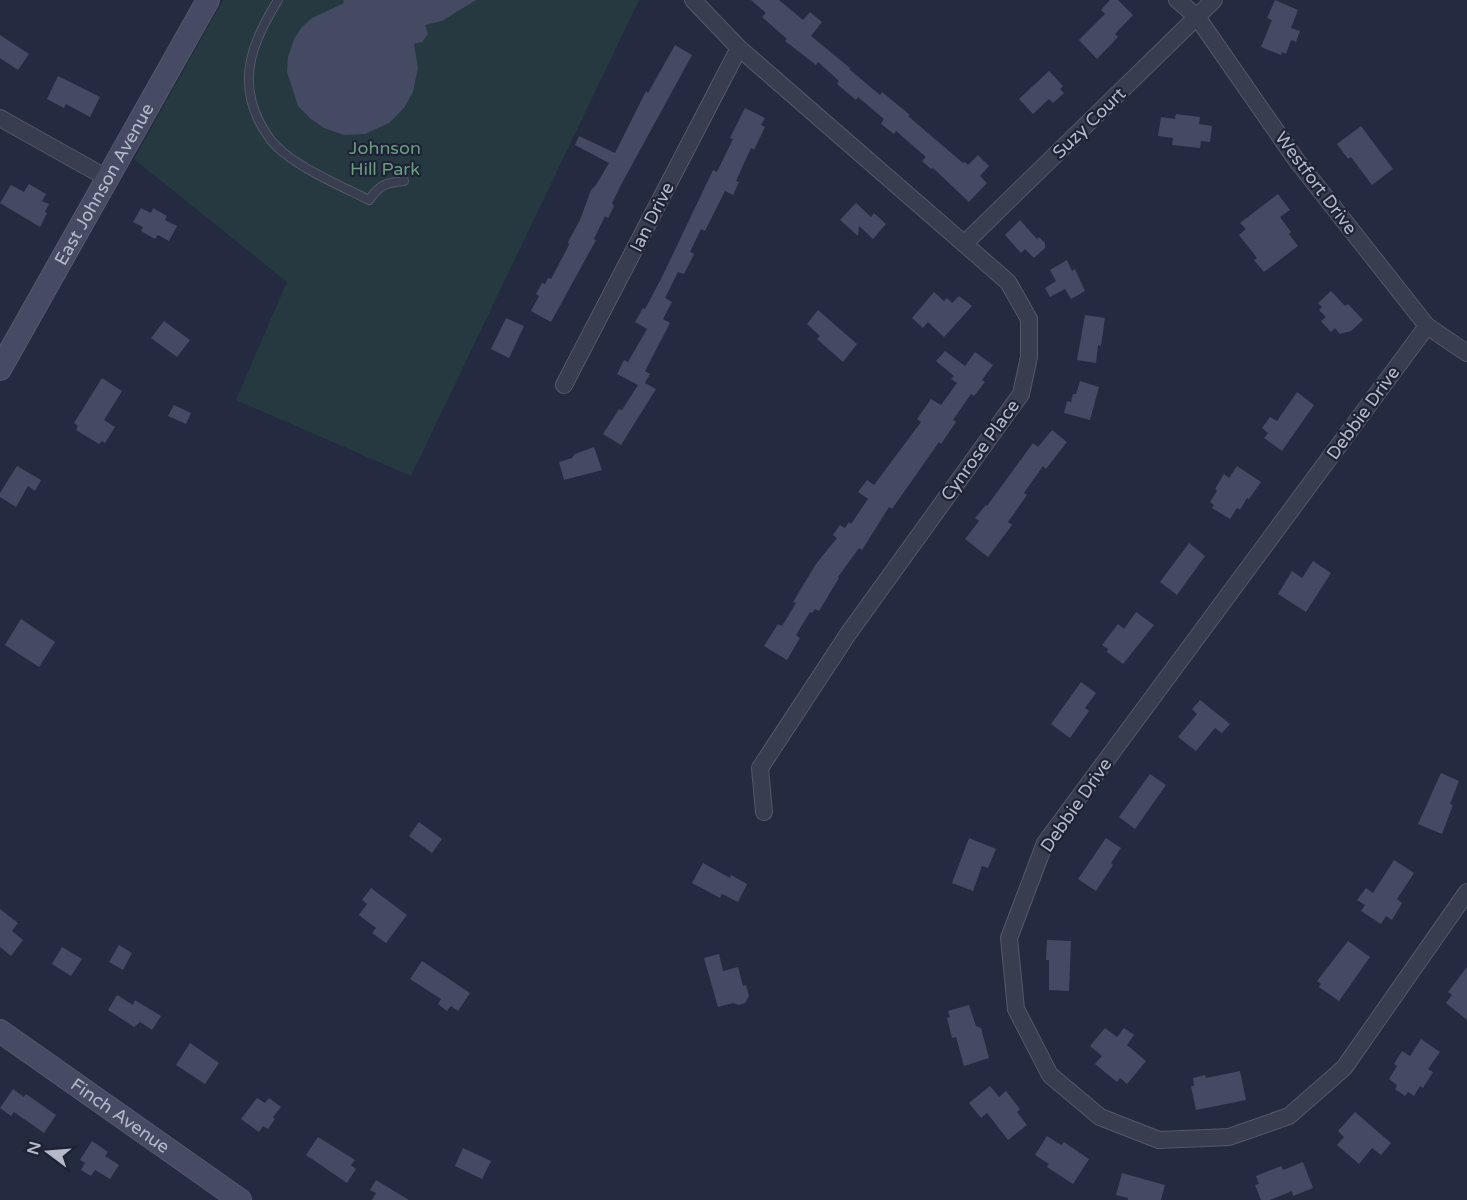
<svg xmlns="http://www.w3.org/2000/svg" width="1467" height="1200" font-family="'Varela Round',sans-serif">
<rect width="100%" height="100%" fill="#242b40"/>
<!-- green -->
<path fill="#263941" d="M 223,0 L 639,0 L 411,476 L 236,400 L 287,282 L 134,159 Z"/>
<!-- building -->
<g fill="#434a62">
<path d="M 343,0 L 476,0 L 442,21 L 425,25 L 428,34 L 422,42 L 414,44 L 418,68 L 413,92 L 404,108 L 389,123 L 365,134 L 344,135 L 324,128 L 311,119 L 298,106 L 287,72 L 288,57 L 294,39 L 302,27 L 312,18 L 344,3 Z"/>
<path d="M 751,0 L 779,0 L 803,20 L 810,12 L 822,22 L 811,36 L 850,68 L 849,69 L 880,95 L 882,92 L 910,115 L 908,116 L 963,163 L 965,162 L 968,165 L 978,155 L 989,166 L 980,176 L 987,183 L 969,202 L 933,168 L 931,169 L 922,161 L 926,157 L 896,131 L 894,134 L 881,124 L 884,119 L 858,97 L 856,100 L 837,84 L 839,81 L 818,62 L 816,65 L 785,41 L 787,39 L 762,17 L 766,13 Z"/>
<path d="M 1110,0 L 1118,0 L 1133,15 L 1115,34 L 1118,37 L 1097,59 L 1079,40 L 1105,14 L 1101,10 Z"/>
<path d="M 1275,0 L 1298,10 L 1291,28 L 1300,31 L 1296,42 L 1291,40 L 1286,54 L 1282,52 L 1281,55 L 1261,47 L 1272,20 L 1267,18 Z"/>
<path d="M 0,35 L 29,54 L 18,70 L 0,58 Z"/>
<path d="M 675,45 L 692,55 L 622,183 L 612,203 L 614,206 L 608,218 L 605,216 L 594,239 L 596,240 L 551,322 L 531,311 L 539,296 L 536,294 L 542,283 L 545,284 L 548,278 L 551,279 L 569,245 L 568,242 L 580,220 L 591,190 L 596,185 L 609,163 L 575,145 L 579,136 L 615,153 L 646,91 L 648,93 Z"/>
<path d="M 1049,71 L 1063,86 L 1060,89 L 1064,93 L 1053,103 L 1049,99 L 1033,114 L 1019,99 Z"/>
<path d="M 58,76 L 100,97 L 90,117 L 66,104 L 64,108 L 47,99 Z"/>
<path d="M 745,108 L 765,118 L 761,125 L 765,127 L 754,150 L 751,148 L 736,181 L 739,182 L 733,195 L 725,191 L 705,231 L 701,229 L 690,252 L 694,254 L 684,274 L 678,272 L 665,298 L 672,302 L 663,319 L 670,323 L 645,371 L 650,374 L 645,383 L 656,389 L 621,445 L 603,434 L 619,409 L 622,410 L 638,385 L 617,374 L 624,360 L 628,362 L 647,329 L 635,322 L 643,308 L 645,309 L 662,277 L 713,170 L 717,172 L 733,139 L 730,138 Z"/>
<path d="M 1176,114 L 1200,117 L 1199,124 L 1212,126 L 1210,142 L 1201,141 L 1200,148 L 1172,145 L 1173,138 L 1158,136 L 1161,117 L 1175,119 Z"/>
<path d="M 1361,126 L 1393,169 L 1372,185 L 1351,157 L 1348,159 L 1337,144 Z"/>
<path d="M 29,184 L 46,194 L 42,201 L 49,204 L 45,212 L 47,213 L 40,227 L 0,203 L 11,185 L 24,192 Z"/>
<path d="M 1278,194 L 1290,210 L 1280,217 L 1291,232 L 1289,234 L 1298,246 L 1264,272 L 1254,260 L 1257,258 L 1239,235 L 1246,229 L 1240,223 Z"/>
<path d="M 856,203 L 871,217 L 874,213 L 886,224 L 873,239 L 859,226 L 858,236 L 840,220 Z"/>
<path d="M 141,208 L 151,213 L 153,208 L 167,216 L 165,220 L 177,226 L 169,241 L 158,235 L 155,239 L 141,231 L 143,227 L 133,222 Z"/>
<path d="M 1020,220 L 1037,239 L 1039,237 L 1045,243 L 1045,248 L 1034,258 L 1025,249 L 1021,253 L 1005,235 Z"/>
<path d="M 1067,260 L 1072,271 L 1075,269 L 1085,291 L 1071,299 L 1065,289 L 1050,297 L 1045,288 L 1056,281 L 1050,270 Z"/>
<path d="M 1331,291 L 1345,306 L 1348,304 L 1363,320 L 1351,331 L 1340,334 L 1335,328 L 1331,332 L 1321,321 L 1326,317 L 1319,310 L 1322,307 L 1318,303 Z"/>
<path d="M 934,292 L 944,301 L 947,298 L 952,303 L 959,296 L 972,306 L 944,337 L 928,322 L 923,328 L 912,318 Z"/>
<path d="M 818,310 L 857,344 L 843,362 L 817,339 L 820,336 L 807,324 Z"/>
<path d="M 1085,315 L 1105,318 L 1101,346 L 1098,345 L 1096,363 L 1077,360 Z"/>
<path d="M 506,318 L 524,326 L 509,358 L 491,349 Z"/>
<path d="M 164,321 L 190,340 L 177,357 L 151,338 Z"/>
<path d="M 945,351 L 965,366 L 975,352 L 993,365 L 982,380 L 985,382 L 974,396 L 971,394 L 953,420 L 956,422 L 941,444 L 939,442 L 892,509 L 889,507 L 862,550 L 859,548 L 838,577 L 839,578 L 819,611 L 815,609 L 812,613 L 810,612 L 796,635 L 800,638 L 787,660 L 764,646 L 778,624 L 782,626 L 796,603 L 793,602 L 816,564 L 837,538 L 833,535 L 840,525 L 845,528 L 849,522 L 851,524 L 868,499 L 858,492 L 867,480 L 874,485 L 921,422 L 917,419 L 931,399 L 941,405 L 957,383 L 951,379 L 954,376 L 936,361 Z"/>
<path d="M 102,378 L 122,391 L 104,420 L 115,427 L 105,443 L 102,441 L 99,444 L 76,430 L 78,426 L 74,423 Z"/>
<path d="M 1080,381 L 1099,387 L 1090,420 L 1064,413 L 1067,401 L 1071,402 L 1073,394 L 1076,394 Z"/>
<path d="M 1297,392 L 1314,405 L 1282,451 L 1264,438 L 1268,433 L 1262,428 L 1270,417 L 1277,421 Z"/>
<path d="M 174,405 L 191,413 L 186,424 L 168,416 Z"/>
<path d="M 1052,430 L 1067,442 L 1046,469 L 1043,466 L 1024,493 L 1027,495 L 1008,522 L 1012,525 L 988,557 L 965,539 L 979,521 L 975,518 L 986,505 L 987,506 L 1033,443 L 1038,447 Z"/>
<path d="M 594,447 L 602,470 L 564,480 L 559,462 L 572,458 L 575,454 Z"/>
<path d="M 17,466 L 41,480 L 35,491 L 28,486 L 16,507 L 0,497 L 0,493 Z"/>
<path d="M 1237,466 L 1261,482 L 1249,499 L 1247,498 L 1240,510 L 1237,508 L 1230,519 L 1212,508 L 1214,505 L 1210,502 L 1217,491 L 1215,489 L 1224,474 L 1229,478 Z"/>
<path d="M 1189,543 L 1205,556 L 1177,595 L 1160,582 Z"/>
<path d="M 1313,561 L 1331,573 L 1306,612 L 1278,594 L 1292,571 L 1302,578 Z"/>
<path d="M 1136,612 L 1154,625 L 1123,664 L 1107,652 L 1108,649 L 1102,645 L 1118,624 L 1124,629 Z"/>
<path d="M 21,619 L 55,642 L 39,667 L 5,645 Z"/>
<path d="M 1081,682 L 1096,693 L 1085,708 L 1089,711 L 1070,738 L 1051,724 Z"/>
<path d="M 1200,700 L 1230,724 L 1222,733 L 1215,728 L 1196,751 L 1178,737 L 1197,714 L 1192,709 Z"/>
<path d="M 1441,773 L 1459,781 L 1450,804 L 1453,805 L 1442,834 L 1418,824 Z"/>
<path d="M 1150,774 L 1166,785 L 1135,829 L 1119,817 Z"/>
<path d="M 419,822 L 442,839 L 432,853 L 409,836 Z"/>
<path d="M 969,838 L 996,849 L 988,868 L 982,866 L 973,891 L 952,883 Z"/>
<path d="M 1106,838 L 1121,848 L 1111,863 L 1113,865 L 1096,891 L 1078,879 Z"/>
<path d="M 1394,860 L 1414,873 L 1397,899 L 1402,903 L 1392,920 L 1386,916 L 1381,924 L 1361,911 L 1365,905 L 1357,900 L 1366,888 L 1373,893 Z"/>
<path d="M 703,863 L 730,878 L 731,875 L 747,884 L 738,902 L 722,894 L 720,898 L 692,883 Z"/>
<path d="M 371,888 L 407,915 L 386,943 L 372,933 L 376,928 L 359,915 L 367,904 L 362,900 Z"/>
<path d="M 0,909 L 18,923 L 12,931 L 23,940 L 11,956 L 0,947 Z"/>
<path d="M 1047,940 L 1071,941 L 1069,991 L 1049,990 L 1049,960 L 1046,960 Z"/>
<path d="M 1348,941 L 1370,957 L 1339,1001 L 1319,987 L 1321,984 L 1317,981 Z"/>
<path d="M 119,945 L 132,953 L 123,970 L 109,962 Z"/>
<path d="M 62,947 L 82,959 L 71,976 L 52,964 Z"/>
<path d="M 719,954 L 723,971 L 738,967 L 743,986 L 746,985 L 749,996 L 745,1003 L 739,1005 L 733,1003 L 718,1007 L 704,958 Z"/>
<path d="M 422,961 L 470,993 L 458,1011 L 451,1006 L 447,1011 L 438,1004 L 441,999 L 410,979 Z"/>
<path d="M 1467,967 L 1467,1020 L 1446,1003 L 1452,995 L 1448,992 Z"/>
<path d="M 117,995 L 133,1005 L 135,1000 L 161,1016 L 152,1030 L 140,1022 L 134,1027 L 108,1010 Z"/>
<path d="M 969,1005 L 976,1026 L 981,1028 L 989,1058 L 964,1066 L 956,1037 L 952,1038 L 947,1018 L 950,1017 L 948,1011 Z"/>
<path d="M 1105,1028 L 1117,1037 L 1124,1028 L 1134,1035 L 1127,1045 L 1146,1061 L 1127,1084 L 1120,1078 L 1117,1082 L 1095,1064 L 1102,1056 L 1090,1046 Z"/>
<path d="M 1421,1039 L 1440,1052 L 1428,1069 L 1433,1072 L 1423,1088 L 1420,1086 L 1414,1096 L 1408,1092 L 1405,1096 L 1395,1089 L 1397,1085 L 1389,1079 L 1397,1066 L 1394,1064 L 1402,1051 L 1410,1056 Z"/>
<path d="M 190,1043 L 219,1063 L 205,1084 L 176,1065 Z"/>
<path d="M 1240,1071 L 1246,1100 L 1196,1110 L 1191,1086 L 1194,1086 L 1193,1078 L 1205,1075 L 1206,1078 Z"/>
<path d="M 990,1086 L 999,1097 L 1006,1091 L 1020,1109 L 1017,1112 L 1027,1125 L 1008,1140 L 987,1113 L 981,1118 L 969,1103 Z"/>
<path d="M 13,1089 L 24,1097 L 26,1094 L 56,1115 L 44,1133 L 14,1112 L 11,1116 L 0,1108 Z"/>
<path d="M 257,1098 L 265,1103 L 269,1098 L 281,1107 L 273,1117 L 275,1119 L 268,1129 L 263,1126 L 259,1132 L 241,1119 Z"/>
<path d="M 1355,1112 L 1391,1143 L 1381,1155 L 1372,1148 L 1359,1164 L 1337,1145 L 1344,1137 L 1338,1131 Z"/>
<path d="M 1047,1136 L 1061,1145 L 1064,1142 L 1089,1159 L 1073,1184 L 1047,1167 L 1049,1164 L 1035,1155 Z"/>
<path d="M 318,1137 L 355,1160 L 351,1165 L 356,1169 L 347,1183 L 306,1155 Z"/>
<path d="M 92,1141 L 108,1152 L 105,1156 L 119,1165 L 110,1179 L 95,1170 L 91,1176 L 81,1170 L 85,1163 L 80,1160 Z"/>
<path d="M 463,1148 L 491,1161 L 482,1179 L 455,1166 Z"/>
<path d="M 1303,1162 L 1313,1188 L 1293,1196 L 1292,1191 L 1270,1200 L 1261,1200 L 1255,1185 L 1259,1184 L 1256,1176 L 1281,1166 L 1283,1170 Z"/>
<path d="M 1122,1173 L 1165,1185 L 1161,1200 L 1128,1200 L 1128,1198 L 1116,1195 Z"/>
<path d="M 376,1180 L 409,1200 L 372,1200 L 376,1193 L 370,1190 Z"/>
</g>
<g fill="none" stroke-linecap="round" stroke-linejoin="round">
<!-- lane casing -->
<g stroke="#53586a" stroke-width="10">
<path id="lane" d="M 278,0 C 254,39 237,77 259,121 C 265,133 273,145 284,153 C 306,171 343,187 369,200 C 380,185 384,183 404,181"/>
</g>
<!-- street casing -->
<g stroke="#53586a" stroke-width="18">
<g id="street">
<path d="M 693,0 L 739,48 L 1008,282 L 1029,319 L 1029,357 L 1021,394 L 848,634 L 760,768 L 764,812"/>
<path d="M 1177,0 L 1197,17 L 1297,161 L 1427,326 L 1467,353"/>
<path d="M 0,118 L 107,178"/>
<path d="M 964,244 L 1214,0"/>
<path d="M 1427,326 L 1045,843 L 1009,938 L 1016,1009 L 1050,1075 L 1100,1117 L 1159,1140 L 1229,1137 L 1289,1116 L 1344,1068 L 1467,892"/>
<path d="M 564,385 L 739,48"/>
</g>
</g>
<!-- secondary casing -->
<g stroke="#53586a" stroke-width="24">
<g id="secondary">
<path id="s1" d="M 0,369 L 208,0"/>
<path id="s2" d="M 0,1031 L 240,1200"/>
</g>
</g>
<!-- lane -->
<use href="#lane" stroke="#383d50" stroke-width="8"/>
<!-- street -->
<use href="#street" stroke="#383d50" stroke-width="16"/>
<!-- secondary -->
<use href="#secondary" stroke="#464b63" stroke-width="22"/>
</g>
<g text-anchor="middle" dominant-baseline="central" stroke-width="4.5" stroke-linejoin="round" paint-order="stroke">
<!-- street labels -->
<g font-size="18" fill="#b5b9ca" stroke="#1d2235">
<text transform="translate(1089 123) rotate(-44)">Suzy Court</text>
<text transform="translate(1316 183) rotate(53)">Westfort Drive</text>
<text stroke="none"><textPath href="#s1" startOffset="212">East Johnson Avenue</textPath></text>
<text transform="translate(652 217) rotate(-63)">Ian Drive</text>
<text transform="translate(1363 413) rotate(-54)">Debbie Drive</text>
<text transform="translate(980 450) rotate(-54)">Cynrose Place</text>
<text transform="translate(1076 805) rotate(-55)">Debbie Drive</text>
<text stroke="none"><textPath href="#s2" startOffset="147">Finch Avenue</textPath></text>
</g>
<!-- park labels -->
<g font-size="18" fill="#6b9c80" stroke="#1d2235">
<text x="385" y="148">Johnson<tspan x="385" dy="21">Hill Park</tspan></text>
</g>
</g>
<!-- north arrow -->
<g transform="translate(48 1152) rotate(286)" stroke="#1d2235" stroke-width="4.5" paint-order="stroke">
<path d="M0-4.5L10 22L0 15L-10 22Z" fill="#b5b9ca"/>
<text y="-9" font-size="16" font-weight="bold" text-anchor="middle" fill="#b5b9ca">N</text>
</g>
</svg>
